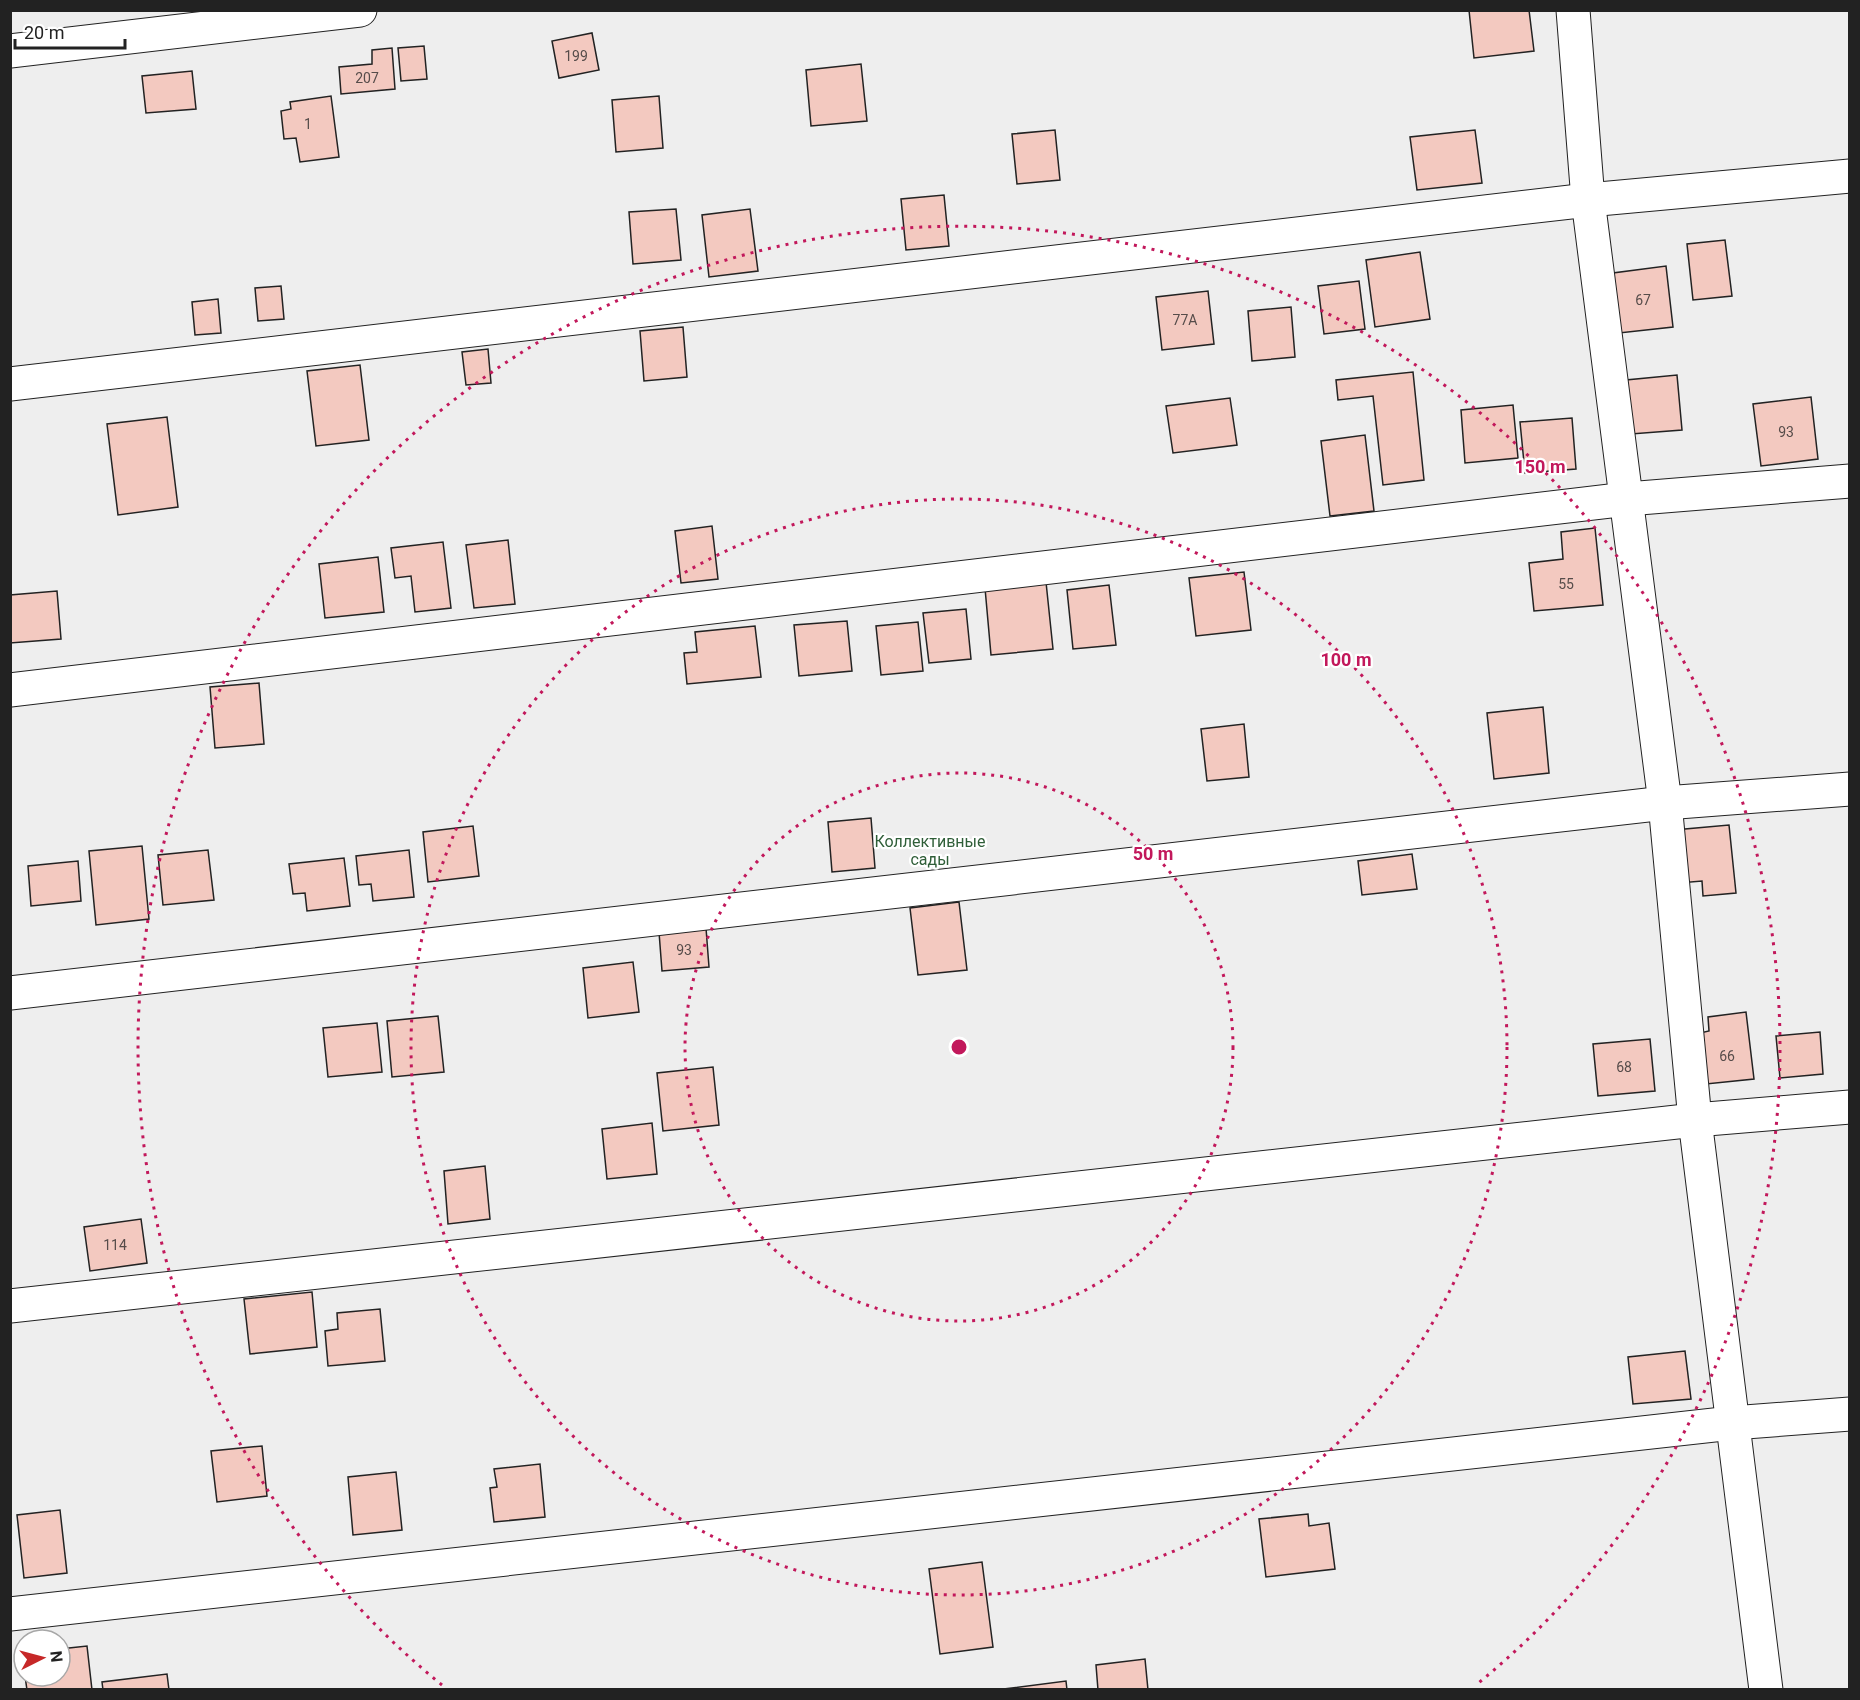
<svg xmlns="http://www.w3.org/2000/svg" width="1860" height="1700" font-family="Roboto,sans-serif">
<rect width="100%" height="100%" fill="#fff"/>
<!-- green -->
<path fill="#eee" stroke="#6f6f6f" stroke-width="1.5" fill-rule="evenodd" d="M 11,11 L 1849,11 L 1849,1689 L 11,1690 ZM 24,1640 L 60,1640 L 60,1676 L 24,1676 Z"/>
<!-- building -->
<g fill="#f3c9c0" stroke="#222" stroke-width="1.5">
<path d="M 1469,10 L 1529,10 L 1534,51 L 1474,58 Z"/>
<path d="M 592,33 L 599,70 L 559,78 L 552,41 Z"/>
<path d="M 424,46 L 427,79 L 401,81 L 398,48 Z"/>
<path d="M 392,48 L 395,89 L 341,94 L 339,67 L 372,64 L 372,50 Z"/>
<path d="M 861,64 L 867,121 L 811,126 L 806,70 Z"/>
<path d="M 192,71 L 196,109 L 146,113 L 142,76 Z"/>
<path d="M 331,96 L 339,157 L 300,162 L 296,138 L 284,139 L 281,111 L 291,109 L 290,102 Z"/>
<path d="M 659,96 L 663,148 L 616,152 L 612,100 Z"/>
<path d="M 1055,130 L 1060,180 L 1017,184 L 1012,134 Z"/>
<path d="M 1475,130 L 1482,183 L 1417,190 L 1410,137 Z"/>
<path d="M 944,195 L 949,246 L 906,250 L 901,199 Z"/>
<path d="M 676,209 L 681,260 L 633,264 L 629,212 Z"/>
<path d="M 750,209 L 758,271 L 709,277 L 702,215 Z"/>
<path d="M 1725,240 L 1732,296 L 1693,300 L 1687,244 Z"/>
<path d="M 1420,252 L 1430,319 L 1375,327 L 1366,260 Z"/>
<path d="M 1666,266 L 1673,327 L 1619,333 L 1613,273 Z"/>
<path d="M 1359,281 L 1365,329 L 1324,334 L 1318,286 Z"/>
<path d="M 281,286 L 284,319 L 258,321 L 255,288 Z"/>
<path d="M 1208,291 L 1214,344 L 1162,350 L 1156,297 Z"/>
<path d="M 218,299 L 221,333 L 195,335 L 192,302 Z"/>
<path d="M 1291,307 L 1295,357 L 1252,361 L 1248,311 Z"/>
<path d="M 683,327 L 687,377 L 644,381 L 640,331 Z"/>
<path d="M 488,349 L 491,383 L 466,385 L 462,352 Z"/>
<path d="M 360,365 L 369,440 L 316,446 L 307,371 Z"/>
<path d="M 1413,372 L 1424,480 L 1383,485 L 1373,396 L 1338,400 L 1336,380 Z"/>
<path d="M 1677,375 L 1682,430 L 1631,434 L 1626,380 Z"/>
<path d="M 1811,397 L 1818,459 L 1761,466 L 1753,404 Z"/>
<path d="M 1230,398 L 1237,445 L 1173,453 L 1166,406 Z"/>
<path d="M 1513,405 L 1518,458 L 1465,463 L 1461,410 Z"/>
<path d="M 167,417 L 178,507 L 118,515 L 107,424 Z"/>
<path d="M 1572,418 L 1576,469 L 1525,473 L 1520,422 Z"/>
<path d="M 1365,435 L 1374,511 L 1330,516 L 1321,441 Z"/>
<path d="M 712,526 L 718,579 L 681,583 L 675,531 Z"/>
<path d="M 1595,528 L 1603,605 L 1534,611 L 1529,563 L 1563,559 L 1561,532 Z"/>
<path d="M 508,540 L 515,604 L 474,608 L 466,545 Z"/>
<path d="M 443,542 L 451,608 L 415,612 L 411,576 L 395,578 L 391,548 Z"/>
<path d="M 378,557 L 384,612 L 325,618 L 319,564 Z"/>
<path d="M 1244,572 L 1251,630 L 1196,636 L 1189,578 Z"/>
<path d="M 1046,582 L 1053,649 L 991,655 L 985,588 Z"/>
<path d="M 1109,585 L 1116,645 L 1073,649 L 1067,590 Z"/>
<path d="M 57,591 L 61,639 L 10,643 L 10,595 Z"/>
<path d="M 966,609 L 971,659 L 929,663 L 923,613 Z"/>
<path d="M 847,621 L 852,671 L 799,676 L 794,625 Z"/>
<path d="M 918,622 L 923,671 L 881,675 L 876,626 Z"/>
<path d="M 755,626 L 761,677 L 687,684 L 684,653 L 697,652 L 695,632 Z"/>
<path d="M 259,683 L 264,744 L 215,748 L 210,687 Z"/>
<path d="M 1543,707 L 1549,773 L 1494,779 L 1487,713 Z"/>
<path d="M 1244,724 L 1249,777 L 1207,781 L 1201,729 Z"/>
<path d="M 871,818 L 875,868 L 832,872 L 828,822 Z"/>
<path d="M 1729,825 L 1736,893 L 1703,896 L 1702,881 L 1679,883 L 1674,830 Z"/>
<path d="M 473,826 L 479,876 L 428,882 L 423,832 Z"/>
<path d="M 142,846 L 149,919 L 96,925 L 89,851 Z"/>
<path d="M 208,850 L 214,900 L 163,905 L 158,855 Z"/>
<path d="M 409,850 L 414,897 L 373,901 L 371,884 L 359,885 L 356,856 Z"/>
<path d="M 1412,854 L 1417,889 L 1362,895 L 1358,861 Z"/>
<path d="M 344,858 L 350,906 L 307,911 L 305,893 L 293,894 L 289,864 Z"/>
<path d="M 78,861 L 81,901 L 31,906 L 28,866 Z"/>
<path d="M 959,902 L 967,970 L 918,975 L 910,908 Z"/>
<path d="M 706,928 L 709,967 L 662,971 L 659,932 Z"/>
<path d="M 633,962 L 639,1012 L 588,1018 L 583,968 Z"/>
<path d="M 1746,1012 L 1754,1079 L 1706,1084 L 1700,1033 L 1709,1031 L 1708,1017 Z"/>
<path d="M 438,1016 L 444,1072 L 392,1077 L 387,1021 Z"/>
<path d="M 377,1023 L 382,1072 L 328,1077 L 323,1028 Z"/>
<path d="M 1820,1032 L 1823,1074 L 1780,1078 L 1776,1036 Z"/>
<path d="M 1650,1039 L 1655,1091 L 1598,1096 L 1593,1044 Z"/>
<path d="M 713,1067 L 719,1125 L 663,1131 L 657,1073 Z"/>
<path d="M 652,1123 L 657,1174 L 607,1179 L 602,1129 Z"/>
<path d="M 485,1166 L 490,1219 L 448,1224 L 444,1171 Z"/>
<path d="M 141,1219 L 147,1263 L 90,1271 L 84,1227 Z"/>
<path d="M 312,1292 L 317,1347 L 250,1354 L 244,1299 Z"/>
<path d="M 380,1309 L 385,1361 L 328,1366 L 325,1331 L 338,1329 L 337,1313 Z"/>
<path d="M 1685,1351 L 1691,1399 L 1633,1404 L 1628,1357 Z"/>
<path d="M 262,1446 L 267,1496 L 217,1502 L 211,1451 Z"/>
<path d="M 540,1464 L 545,1517 L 494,1522 L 490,1488 L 497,1487 L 494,1469 Z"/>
<path d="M 396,1472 L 402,1530 L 353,1535 L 348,1477 Z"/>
<path d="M 60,1510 L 67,1573 L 24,1578 L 17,1515 Z"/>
<path d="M 1308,1514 L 1309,1526 L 1329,1523 L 1335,1569 L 1266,1577 L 1259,1519 Z"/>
<path d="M 982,1562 L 993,1647 L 940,1654 L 929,1569 Z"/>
<path d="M 87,1646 L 92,1690 L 27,1690 L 25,1676 L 60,1676 L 60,1649 Z"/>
<path d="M 1145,1659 L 1148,1690 L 1098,1690 L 1096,1665 Z"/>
<path d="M 167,1674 L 169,1690 L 103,1690 L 102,1682 Z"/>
<path d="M 1066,1681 L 1067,1690 L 1004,1690 L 1004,1689 Z"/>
</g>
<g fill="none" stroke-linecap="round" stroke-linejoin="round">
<!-- minor casing -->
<g stroke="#222" stroke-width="35">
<g id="minor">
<path d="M 1573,10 L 1588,200 L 1665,803 L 1695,1120 L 1766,1690"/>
<path d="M 10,384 L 1588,200 L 1850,176"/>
<path d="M 10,690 L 1627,499 L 1850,481"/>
<path d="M 10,993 L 1665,803 L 1850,789"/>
<path d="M 10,1306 L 1695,1120 L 1850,1107"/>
<path d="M 10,1614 L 1732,1423 L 1850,1414"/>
</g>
</g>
<!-- major casing -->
<g stroke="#222" stroke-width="35">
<path id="major" d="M 10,51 L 360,10"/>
</g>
<!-- minor -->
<use href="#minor" stroke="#fff" stroke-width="33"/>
<!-- major -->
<use href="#major" stroke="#fff" stroke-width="33"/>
</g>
<!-- distance rings -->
<g fill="none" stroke="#c2185b" stroke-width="3" stroke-dasharray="3 6">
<circle cx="959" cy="1047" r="274"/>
<circle cx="959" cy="1047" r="548"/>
<path d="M442 1685A821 821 0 1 1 1476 1685"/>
</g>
<g text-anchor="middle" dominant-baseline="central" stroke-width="4.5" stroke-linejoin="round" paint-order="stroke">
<!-- number labels -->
<g font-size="14" fill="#564c4a">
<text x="576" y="56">199</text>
<text x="367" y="78">207</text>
<text x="308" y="124">1</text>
<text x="1643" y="300">67</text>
<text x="1185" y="320">77А</text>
<text x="1786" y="432">93</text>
<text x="1566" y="584">55</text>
<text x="684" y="950">93</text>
<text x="1727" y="1056">66</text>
<text x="1624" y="1067">68</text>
<text x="115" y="1245">114</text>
</g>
<!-- park labels -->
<g font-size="16" fill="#2f5e38" stroke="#fff">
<text x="930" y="841">Коллективные<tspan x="930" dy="18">сады</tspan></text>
</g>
</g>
<circle cx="959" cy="1047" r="9" fill="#c2185b" stroke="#fff" stroke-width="3"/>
<g font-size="18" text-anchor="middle" font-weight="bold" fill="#c2185b" stroke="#fff" stroke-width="4.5" stroke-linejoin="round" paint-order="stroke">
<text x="1540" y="473">150 m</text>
<text x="1346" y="666">100 m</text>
<text x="1153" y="860">50 m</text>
</g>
<!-- border -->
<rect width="1860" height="1700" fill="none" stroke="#222222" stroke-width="24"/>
<!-- north arrow -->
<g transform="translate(42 1658) rotate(84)"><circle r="28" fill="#ffffff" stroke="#a7a7a7" stroke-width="1.5"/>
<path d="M0-4.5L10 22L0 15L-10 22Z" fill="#c62828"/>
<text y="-9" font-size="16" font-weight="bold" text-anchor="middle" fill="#222222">N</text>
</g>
<!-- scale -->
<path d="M15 39v9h110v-9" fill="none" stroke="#222222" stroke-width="3"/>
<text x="24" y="39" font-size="18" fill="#222222" stroke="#ffffff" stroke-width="4.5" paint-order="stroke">20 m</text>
</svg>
